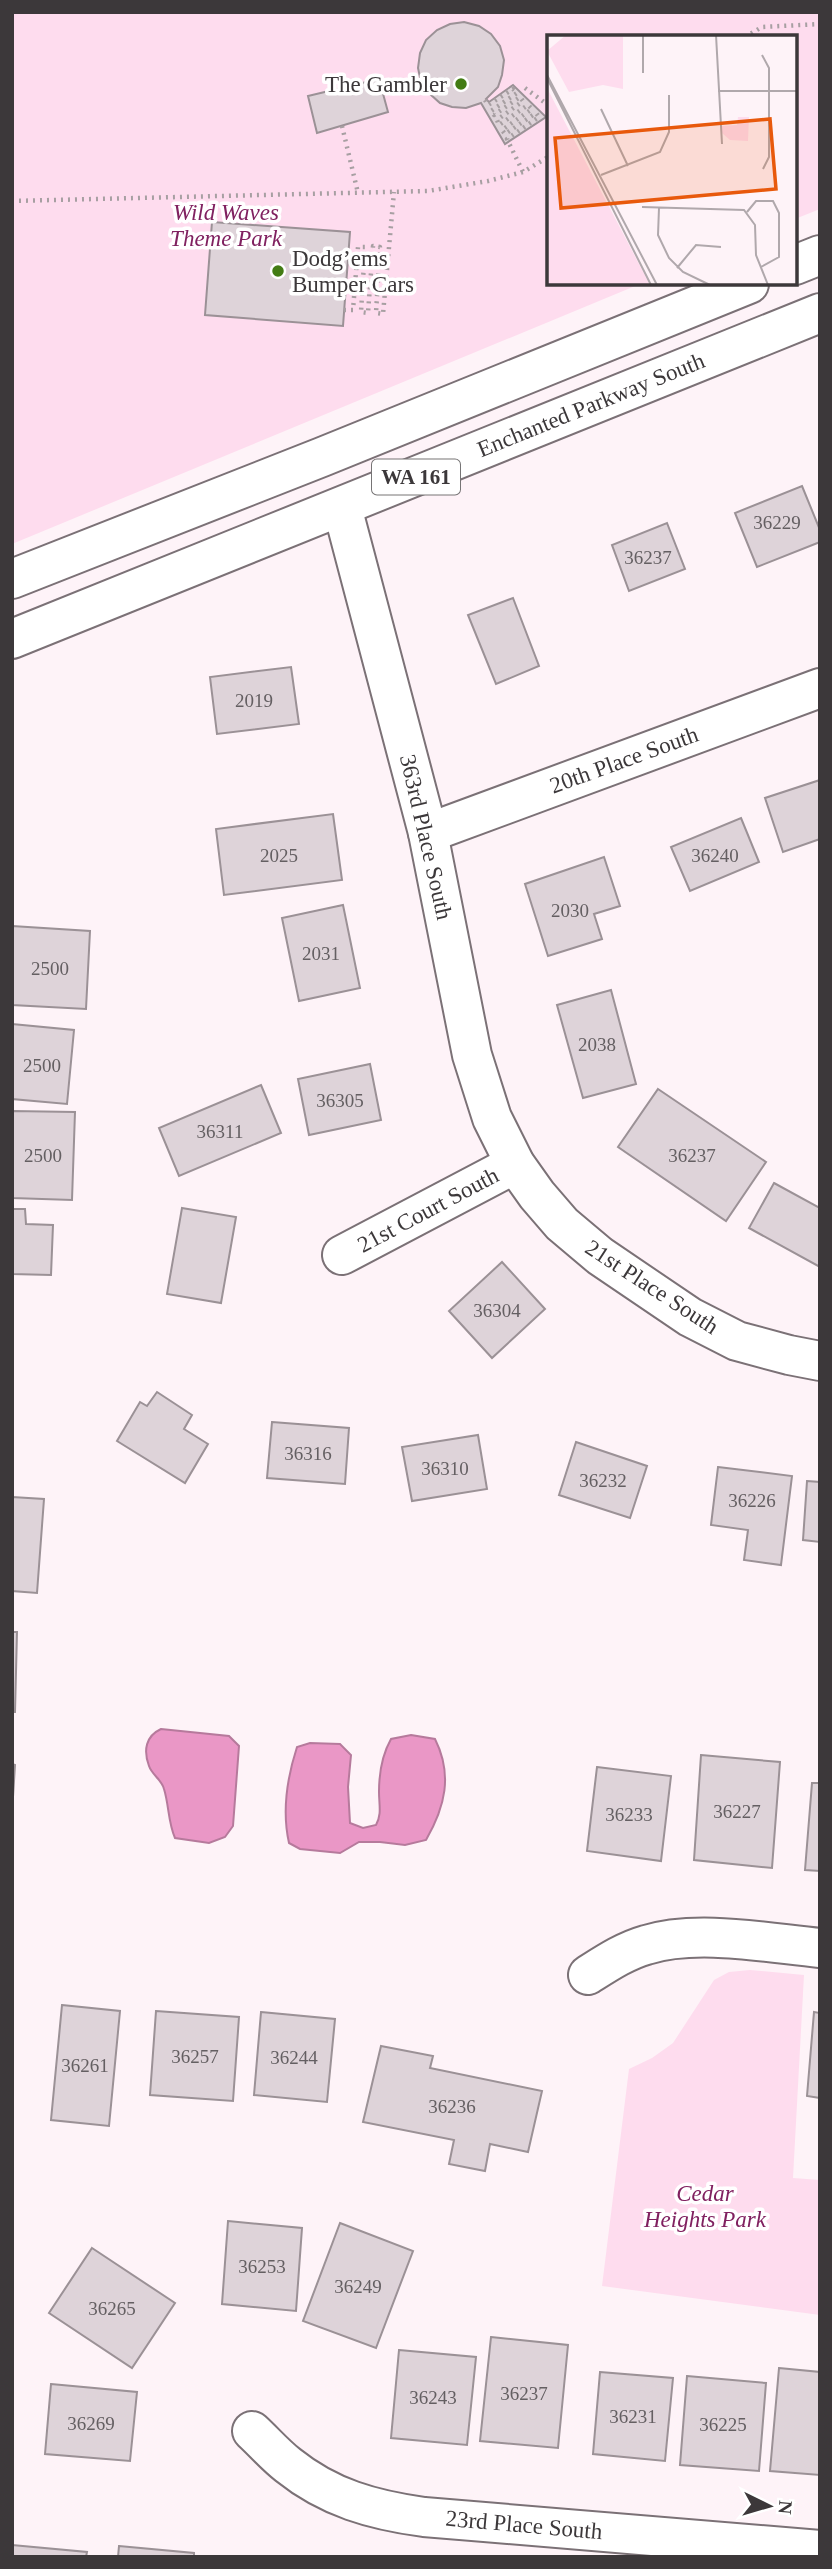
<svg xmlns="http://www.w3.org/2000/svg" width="832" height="2569" font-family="'Times New Roman',serif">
<rect width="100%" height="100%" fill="#fef3f8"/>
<!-- green -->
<g fill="#fedcee">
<path d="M 12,12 L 820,12 L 820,209 L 795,219 L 795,37 L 548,37 L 548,284 L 640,284 L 12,544 Z"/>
<path d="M 750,1970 L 804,1975 L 793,2178 L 820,2180 L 820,2315 L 602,2286 L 629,2069 L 652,2058 L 673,2043 L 714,1980 L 729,1972 Z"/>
</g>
<!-- water -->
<g fill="#ea97c6" stroke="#b67a9c" stroke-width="2">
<path d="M 161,1729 L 229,1736 L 239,1746 L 233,1826 L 225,1837 L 209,1843 L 175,1838 C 168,1822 169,1805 164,1789 C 162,1780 152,1775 149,1766 C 143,1750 146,1736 161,1729 Z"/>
<path d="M 411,1735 L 435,1739 C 453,1775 445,1807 426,1840 L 405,1845 L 380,1842 L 359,1842 L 340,1853 L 300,1849 L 289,1843 C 282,1812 287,1778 297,1747 L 310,1743 L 340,1744 L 351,1755 L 348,1787 L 350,1823 L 363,1828 L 376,1825 C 382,1814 379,1805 379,1792 C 379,1773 382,1755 391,1739 Z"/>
</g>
<!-- building -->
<g fill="#ded3d9" stroke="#9b9196" stroke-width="2">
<path d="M 464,22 L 479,26 L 491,34 L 500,46 L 504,60 L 502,75 L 498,87 L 486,99 L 489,102 L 513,85 L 546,117 L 505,144 L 481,103 L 466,108 L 452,107 L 440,103 L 430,94 L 421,82 L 418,68 L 420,53 L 426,40 L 437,30 L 450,24 Z"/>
<path d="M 379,79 L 388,112 L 317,133 L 308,96 Z"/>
<path d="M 212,222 L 350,232 L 343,326 L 205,315 Z"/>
<path d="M 802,486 L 820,530 L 820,542 L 757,567 L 735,513 Z"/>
<path d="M 667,523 L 685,569 L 629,591 L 612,545 Z"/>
<path d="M 513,598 L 539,666 L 496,684 L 468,615 Z"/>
<path d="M 291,667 L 299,724 L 217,734 L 210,677 Z"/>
<path d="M 820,780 L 820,839 L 783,852 L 765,798 Z"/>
<path d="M 333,814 L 342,880 L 224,895 L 216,829 Z"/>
<path d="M 741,818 L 759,862 L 690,891 L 671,847 Z"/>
<path d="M 604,857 L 620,906 L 594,914 L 602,939 L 548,956 L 525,884 Z"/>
<path d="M 343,905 L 360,988 L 299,1001 L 282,918 Z"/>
<path d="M 12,926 L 90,931 L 86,1009 L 12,1005 Z"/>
<path d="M 611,990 L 636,1084 L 583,1098 L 557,1005 Z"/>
<path d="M 12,1024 L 74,1030 L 67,1104 L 12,1099 Z"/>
<path d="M 370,1064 L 381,1120 L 309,1135 L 298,1079 Z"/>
<path d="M 261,1085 L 281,1133 L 179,1176 L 159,1128 Z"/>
<path d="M 658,1089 L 766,1162 L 726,1221 L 618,1147 Z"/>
<path d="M 12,1111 L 75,1112 L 72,1200 L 12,1198 Z"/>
<path d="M 774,1183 L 820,1208 L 820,1267 L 749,1228 Z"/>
<path d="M 182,1208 L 236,1217 L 221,1303 L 167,1294 Z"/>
<path d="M 12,1209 L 25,1209 L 26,1224 L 53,1225 L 51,1275 L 12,1274 Z"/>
<path d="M 502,1262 L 545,1309 L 492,1358 L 449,1311 Z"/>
<path d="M 157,1392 L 192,1415 L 184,1429 L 208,1444 L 185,1483 L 117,1441 L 140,1402 L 147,1406 Z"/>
<path d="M 272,1422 L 349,1428 L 345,1484 L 267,1478 Z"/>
<path d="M 478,1435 L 487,1489 L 412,1501 L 402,1447 Z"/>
<path d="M 576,1442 L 647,1466 L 630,1518 L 559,1495 Z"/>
<path d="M 718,1467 L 792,1476 L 781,1565 L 744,1560 L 748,1530 L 711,1525 Z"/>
<path d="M 807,1481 L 820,1482 L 820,1542 L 803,1540 Z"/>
<path d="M 12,1497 L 44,1499 L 37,1593 L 12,1591 Z"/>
<path d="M 12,1632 L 17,1632 L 15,1712 L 12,1712 Z"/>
<path d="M 701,1755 L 780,1762 L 772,1868 L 694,1860 Z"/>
<path d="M 12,1764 L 15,1765 L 12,1813 Z"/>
<path d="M 597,1767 L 671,1776 L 661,1861 L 587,1851 Z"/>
<path d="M 812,1783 L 820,1783 L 820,1871 L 805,1870 Z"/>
<path d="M 62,2005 L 120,2011 L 109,2126 L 51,2120 Z"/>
<path d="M 156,2011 L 239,2017 L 233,2101 L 150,2095 Z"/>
<path d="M 261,2012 L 335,2019 L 327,2102 L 254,2095 Z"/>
<path d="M 814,2012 L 820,2013 L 820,2098 L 807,2096 Z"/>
<path d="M 381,2046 L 433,2056 L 430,2068 L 542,2091 L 528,2152 L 490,2144 L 485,2171 L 449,2164 L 454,2140 L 363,2122 Z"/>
<path d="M 228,2221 L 302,2228 L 296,2311 L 222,2304 Z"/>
<path d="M 340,2223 L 413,2251 L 376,2348 L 303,2321 Z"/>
<path d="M 92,2248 L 175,2303 L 132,2368 L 49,2313 Z"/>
<path d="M 491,2337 L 568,2345 L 558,2448 L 480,2441 Z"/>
<path d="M 399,2350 L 476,2357 L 467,2445 L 391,2438 Z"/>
<path d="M 779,2368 L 820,2372 L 820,2475 L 770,2471 Z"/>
<path d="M 600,2372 L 673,2378 L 665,2461 L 593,2454 Z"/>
<path d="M 687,2376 L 766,2383 L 759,2471 L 680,2465 Z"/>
<path d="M 51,2384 L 137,2392 L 130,2461 L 45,2454 Z"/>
<path d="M 12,2545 L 87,2552 L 86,2557 L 12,2557 Z"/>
<path d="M 119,2546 L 194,2553 L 194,2557 L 118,2557 Z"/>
</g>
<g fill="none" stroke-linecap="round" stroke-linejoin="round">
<!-- minor casing -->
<g stroke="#7b7176" stroke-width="42">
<g id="minor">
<path d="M 342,507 L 428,833 L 472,1055 L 492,1118 L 515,1164 L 537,1195 L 562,1224 L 600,1256 L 690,1317 L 737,1341 L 789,1355 L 820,1361"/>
<path d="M 428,833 L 820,688"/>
<path d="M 342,1255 L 515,1164"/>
<path d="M 588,1975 C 607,1963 625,1951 646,1945 C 697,1929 767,1943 820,1948"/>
<path d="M 252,2431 C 264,2442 275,2455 288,2465 C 329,2498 373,2510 424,2517 L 820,2550"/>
</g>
</g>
<!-- primary casing -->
<g stroke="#7b7176" stroke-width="42">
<g id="primary">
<path d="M 795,265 L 820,255"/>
<path d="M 12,579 L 322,457 L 749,284"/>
<path d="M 12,639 L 820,313"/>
</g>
</g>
<!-- path -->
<g stroke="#a79fa2" stroke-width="4.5" stroke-dasharray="2 5" stroke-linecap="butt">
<path d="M 745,37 L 762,27 L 820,24"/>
<path d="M 525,88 L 548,105"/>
<path d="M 485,100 L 488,105 L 513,89 L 517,93 L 491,111 L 494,115 L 520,97 L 523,101 L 497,120 L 499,125 L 528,105 L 532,109 L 502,130 L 505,134 L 536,113 L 539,117 L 507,139 L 523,172"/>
<path d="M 342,126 L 358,193"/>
<path d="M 12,201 L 428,191 L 488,181 L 523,172 L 548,157"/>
<path d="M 344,310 L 353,310 L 358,247 L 365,247 L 361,312 L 368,313 L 373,246 L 380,247 L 376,313 L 383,314 L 394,192"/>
</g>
<!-- minor -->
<use href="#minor" stroke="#fff" stroke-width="38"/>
<!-- primary -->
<use href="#primary" stroke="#fff" stroke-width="38"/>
</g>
<!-- markers -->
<g fill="#437c14" stroke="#fff" stroke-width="2.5">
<circle cx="461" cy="84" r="7"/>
<circle cx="278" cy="271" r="7"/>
</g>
<g text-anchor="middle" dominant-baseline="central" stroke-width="7" stroke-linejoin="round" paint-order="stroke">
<!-- number labels -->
<g font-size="19" fill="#645f62">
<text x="777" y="522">36229</text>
<text x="648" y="557">36237</text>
<text x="254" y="700">2019</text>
<text x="279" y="855">2025</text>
<text x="715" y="855">36240</text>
<text x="570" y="910">2030</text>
<text x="321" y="953">2031</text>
<text x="50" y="968">2500</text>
<text x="597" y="1044">2038</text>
<text x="42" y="1065">2500</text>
<text x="340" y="1100">36305</text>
<text x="220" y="1131">36311</text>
<text x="43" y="1155">2500</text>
<text x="692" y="1155">36237</text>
<text x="497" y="1310">36304</text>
<text x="308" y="1453">36316</text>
<text x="445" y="1468">36310</text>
<text x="603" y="1480">36232</text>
<text x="752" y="1500">36226</text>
<text x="737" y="1811">36227</text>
<text x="629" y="1814">36233</text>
<text x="195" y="2056">36257</text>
<text x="294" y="2057">36244</text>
<text x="85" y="2065">36261</text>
<text x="452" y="2106">36236</text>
<text x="262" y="2266">36253</text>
<text x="358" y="2286">36249</text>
<text x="112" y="2308">36265</text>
<text x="524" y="2393">36237</text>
<text x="433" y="2397">36243</text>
<text x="633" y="2416">36231</text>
<text x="91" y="2423">36269</text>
<text x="723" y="2424">36225</text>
</g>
<!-- shield labels -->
<rect fill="#fff" stroke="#767475" stroke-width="2" x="372" y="459.5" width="88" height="35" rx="5"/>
<g font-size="21" font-weight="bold" fill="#3c383a">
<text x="416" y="477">WA 161</text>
</g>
<!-- poi labels -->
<g font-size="23" fill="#3c383a" stroke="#fff" text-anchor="end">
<text x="447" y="84">The Gambler</text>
<text x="292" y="258" text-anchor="start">Dodg’ems<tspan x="292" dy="26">Bumper Cars</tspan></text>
</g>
<!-- park labels -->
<g font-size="23" font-style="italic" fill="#802160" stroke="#fff">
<text x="226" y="212">Wild Waves<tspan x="226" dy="26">Theme Park</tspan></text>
<text x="705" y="2193">Cedar<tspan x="705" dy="26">Heights Park</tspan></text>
</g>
<!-- street labels -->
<g font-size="23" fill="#3c383a" stroke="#fff">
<text transform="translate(591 405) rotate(-22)">Enchanted Parkway South</text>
<text transform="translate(624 760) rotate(-20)">20th Place South</text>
<text transform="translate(426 837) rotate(77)">363rd Place South</text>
<text transform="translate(428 1210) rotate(-28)">21st Court South</text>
<text transform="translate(652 1287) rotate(33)">21st Place South</text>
<text transform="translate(524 2525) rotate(5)">23rd Place South</text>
</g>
</g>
<!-- overview -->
<g transform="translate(547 35)">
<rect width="250" height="250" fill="#fef3f8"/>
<path d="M 19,0 L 76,0 L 76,54 L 56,50 L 22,57 L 0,16 ZM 0,53 L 103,250 L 0,250 ZM 191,82 L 202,82 L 201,106 L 183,105 L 175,98 L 174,91 L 190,90 Z" fill="#fedcee"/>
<path fill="none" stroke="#b0a8ac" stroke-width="2" d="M 169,0 L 175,109M 215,20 L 222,33 L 222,122 L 216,134M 96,38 L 96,0M 0,40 L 110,250M 1,45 L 104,250M 171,56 L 251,56M 54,74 L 81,131M 54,140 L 113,117 L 122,97 L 122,60M 95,172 L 197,175 L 208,190 L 209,220 L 221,250M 112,173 L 111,200 L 122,223 L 136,237 L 163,250M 200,177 L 209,166 L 226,166 L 232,178 L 232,222 L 214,232M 130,233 L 149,210 L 174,212"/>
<path fill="#e8590c" fill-opacity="0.15" stroke="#e8590c" stroke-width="3.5" d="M 223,84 L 229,154 L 14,173 L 8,103 Z"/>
<rect width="250" height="250" fill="none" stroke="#3c383a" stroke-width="3.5"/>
</g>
<!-- border -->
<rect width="832" height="2569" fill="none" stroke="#3c383a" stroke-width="28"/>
<!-- north arrow -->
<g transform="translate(769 2506) rotate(95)" stroke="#ffffff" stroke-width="5" paint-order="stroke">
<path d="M0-5L12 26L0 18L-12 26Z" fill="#3c383a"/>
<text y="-10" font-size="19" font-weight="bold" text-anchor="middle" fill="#3c383a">N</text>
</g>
</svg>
